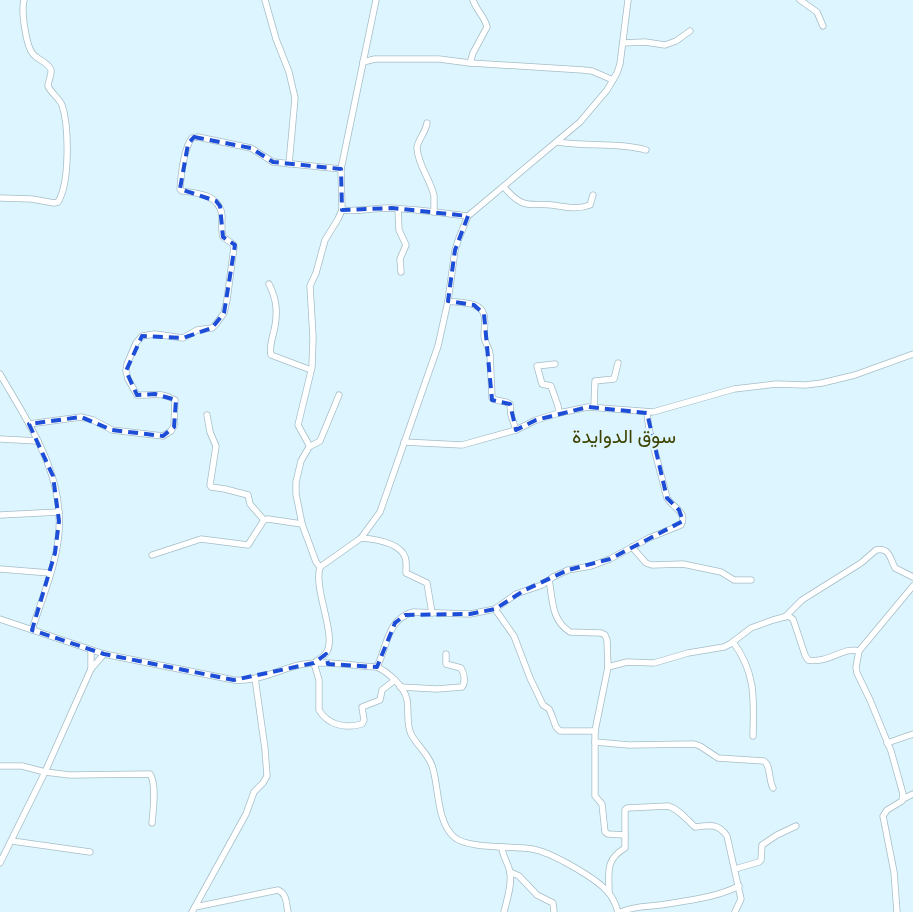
<svg xmlns="http://www.w3.org/2000/svg" width="913" height="912" font-family="'Roboto Condensed',Vazirmatn,sans-serif">
<rect width="100%" height="100%" fill="#dcf5fe"/>
<g fill="none" stroke-linecap="round" stroke-linejoin="round">
<!-- minor casing -->
<g stroke="#a6bdc6" stroke-width="7">
<g id="minor">
<path d="M 265,0 L 276,39 L 289,72 L 295,98 L 289,164"/>
<path d="M 800,0 L 817,12 L 823,26"/>
<path d="M 623,43 L 645,42 L 665,45 L 676,41 L 690,31"/>
<path d="M 363,62 L 375,59 L 439,59 L 470,63 L 583,70 L 592,71 L 613,80"/>
<path d="M 470,63 L 473,53 L 487,27 C 485,17 476,10 473,0"/>
<path d="M 427,123 C 426,132 417,141 417,148 C 418,166 431,180 434,196 C 434,201 434,207 434,212"/>
<path d="M 558,142 C 587,147 617,142 646,150"/>
<path d="M 504,187 C 509,193 515,199 521,202 C 531,207 542,203 552,205 C 565,207 577,210 590,205 L 593,195"/>
<path d="M 0,198 L 32,199 L 54,203 L 58,202 C 70,183 69,126 62,105 C 59,98 51,93 48,86 C 48,81 52,75 51,70 C 49,63 38,60 33,54 C 26,46 21,11 24,0"/>
<path d="M 398,209 L 399,230 L 406,245 L 400,259 L 401,272"/>
<path d="M 342,210 C 358,212 373,208 389,208 C 416,209 442,213 468,216"/>
<path d="M 269,284 C 277,300 278,313 274,331 C 272,339 269,347 271,355 L 311,370"/>
<path d="M 448,301 C 459,303 481,301 484,315 C 486,321 484,329 484,335 C 484,342 489,347 490,354 L 492,398 C 497,402 504,400 510,404 L 511,415 L 516,430"/>
<path d="M 555,364 L 537,366 L 542,384 L 551,386 L 558,406 L 559,413"/>
<path d="M 0,374 C 30,426 67,478 58,541 C 54,571 41,601 32,630"/>
<path d="M 594,407 L 595,381 L 614,379 L 618,363"/>
<path d="M 207,415 L 210,432 L 216,446 L 210,485 L 211,487 L 225,489 L 248,495 L 250,504 L 264,520"/>
<path d="M 29,424 L 81,417 L 93,420 L 112,430 L 163,436 L 171,431 L 174,426 L 175,400 C 161,391 152,396 137,395 L 128,379 L 126,371 L 127,364 L 136,343 L 142,336 L 155,334 L 183,338 L 197,330 L 212,328 L 216,324 L 224,313 L 227,300 L 234,247 L 233,244 L 223,237 C 221,230 222,223 222,216 C 220,195 199,193 182,191 L 180,189 C 181,176 184,148 192,138 L 198,137 L 251,148 L 273,162 L 341,169"/>
<path d="M 0,439 L 38,441"/>
<path d="M 404,442 L 462,445 L 516,430 L 536,420 L 559,413 L 588,407 L 653,412 L 734,389 L 776,384 L 805,385 L 822,383 L 855,375 L 913,354"/>
<path d="M 309,447 L 309,445 L 298,425 L 312,367 L 313,337 L 310,286 L 316,273 L 325,240 L 338,219 L 342,210 L 341,169 L 376,0"/>
<path d="M 0,515 L 59,512"/>
<path d="M 361,538 C 374,539 399,542 405,557 C 407,562 406,567 406,573 L 427,583 L 432,613"/>
<path d="M 632,547 L 646,563 L 652,565 L 683,564 L 721,572 L 734,580 L 751,580"/>
<path d="M 152,555 L 201,539 L 248,545 L 264,520 L 268,519 L 302,524"/>
<path d="M 320,567 L 316,562 L 302,524 L 296,494 L 296,482 L 301,461 L 309,447 L 320,441 L 339,395"/>
<path d="M 0,569 L 50,573"/>
<path d="M 549,580 C 553,600 551,620 570,632 L 601,633 L 605,635 L 607,640 L 608,667 L 595,731 L 595,796 L 602,804 L 605,832 L 608,834 L 625,835"/>
<path d="M 495,609 L 514,636 L 530,678 L 543,705 L 549,709 L 552,716 L 556,727 L 560,731 L 595,731"/>
<path d="M 785,617 L 802,600 L 861,563 L 876,550 C 890,547 890,559 895,568 L 913,577"/>
<path d="M 0,619 L 104,654 L 234,680 C 257,682 278,670 299,665 C 322,660 354,666 377,667 C 388,672 405,687 407,700 C 409,711 406,723 411,734 C 417,746 430,755 433,769 C 439,790 437,822 454,837 C 467,849 514,846 532,849 C 551,852 596,878 608,892 C 613,898 616,905 618,912"/>
<path d="M 733,642 C 756,673 754,699 753,736"/>
<path d="M 91,650 L 91,669"/>
<path d="M 314,663 C 318,660 323,657 326,653 C 338,637 313,590 320,567 L 361,538 L 380,512 L 438,346 L 448,301 L 455,250 L 459,238 L 468,216 L 580,122 L 607,90 L 617,73 L 620,64 L 628,0"/>
<path d="M 314,663 L 319,680 L 319,710 C 328,725 345,729 362,724 L 364,720 L 362,707 L 380,700 L 382,690 L 395,680"/>
<path d="M 377,667 C 387,647 387,619 413,612 L 470,614 L 495,609 L 516,594 L 542,585 L 553,577 L 568,570 L 591,566 L 610,559 L 649,538 L 681,525 C 688,512 672,507 667,498 L 649,429 L 647,413"/>
<path d="M 608,667 L 627,662 L 654,663 L 688,653 L 724,647 L 730,644 L 751,628 L 773,620 L 788,616 L 793,619 L 805,655 L 808,660 C 828,664 844,646 859,651"/>
<path d="M 400,687 L 437,689 L 462,687 C 466,682 464,673 461,668 L 446,664 L 446,654"/>
<path d="M 595,742 L 629,745 L 694,744 L 700,746 L 718,758 L 764,761 C 771,766 768,778 773,788"/>
<path d="M 887,743 L 913,734"/>
<path d="M 0,766 L 22,766 L 45,772 L 70,775 L 150,774 C 157,784 153,811 152,823"/>
<path d="M 903,799 L 913,794"/>
<path d="M 12,841 L 90,852"/>
<path d="M 502,847 C 502,856 509,864 510,873 C 512,886 507,899 504,912"/>
<path d="M 0,863 L 45,772 L 91,669 L 104,654"/>
<path d="M 735,869 L 759,862 L 761,860 L 762,845 L 777,835 L 796,826"/>
<path d="M 510,872 L 519,876 L 537,895 L 553,903 L 554,912"/>
<path d="M 609,893 C 609,872 605,860 625,848 L 625,810 L 627,808 L 668,806 C 679,809 687,820 695,827 C 709,825 718,823 727,836 L 741,899 L 735,912"/>
<path d="M 195,907 L 278,890 C 287,894 286,903 288,912"/>
<path d="M 192,912 L 246,814 L 254,792 L 263,783 L 267,776 L 265,749 L 255,678"/>
<path d="M 621,912 C 635,905 651,907 667,904 C 692,900 717,897 739,886"/>
<path d="M 897,912 L 894,872 L 883,816 L 887,810 L 902,801 L 903,794 L 891,751 L 870,700 L 857,673 L 856,667 L 859,651 L 913,586"/>
</g>
</g>
<!-- minor -->
<use href="#minor" stroke="#fff" stroke-width="5.5"/>
</g>
<!-- marked area -->
<path fill="none" stroke="#1d4ed8" stroke-width="4" stroke-dasharray="10 6" stroke-linejoin="round" d="M 194,137 L 251,148 L 273,162 L 341,169 L 342,210 L 392,208 L 468,216 L 455,250 L 448,301 L 474,305 L 484,314 L 492,400 L 510,404 L 516,430 L 536,420 L 588,407 L 647,413 L 667,498 L 679,510 L 683,521 L 610,559 L 568,570 L 525,590 L 495,609 L 470,614 L 405,615 L 395,623 L 377,667 L 328,664 L 326,654 L 314,663 L 234,680 L 104,654 L 32,630 L 55,553 L 59,521 L 53,476 L 29,424 L 81,417 L 112,430 L 163,436 L 174,427 L 176,400 L 155,394 L 137,395 L 126,371 L 142,336 L 183,338 L 212,328 L 224,313 L 235,245 L 223,237 L 220,206 L 216,201 L 180,189 L 188,144 Z"/>
<g text-anchor="middle" dominant-baseline="central" stroke-width="5" stroke-linejoin="round" paint-order="stroke">
<!-- quarter labels -->
<g font-size="20" fill="#3e4201" stroke="#dcf5fe">
<text x="624" y="436">سوق الدوايدة</text>
</g>
</g>
</svg>
